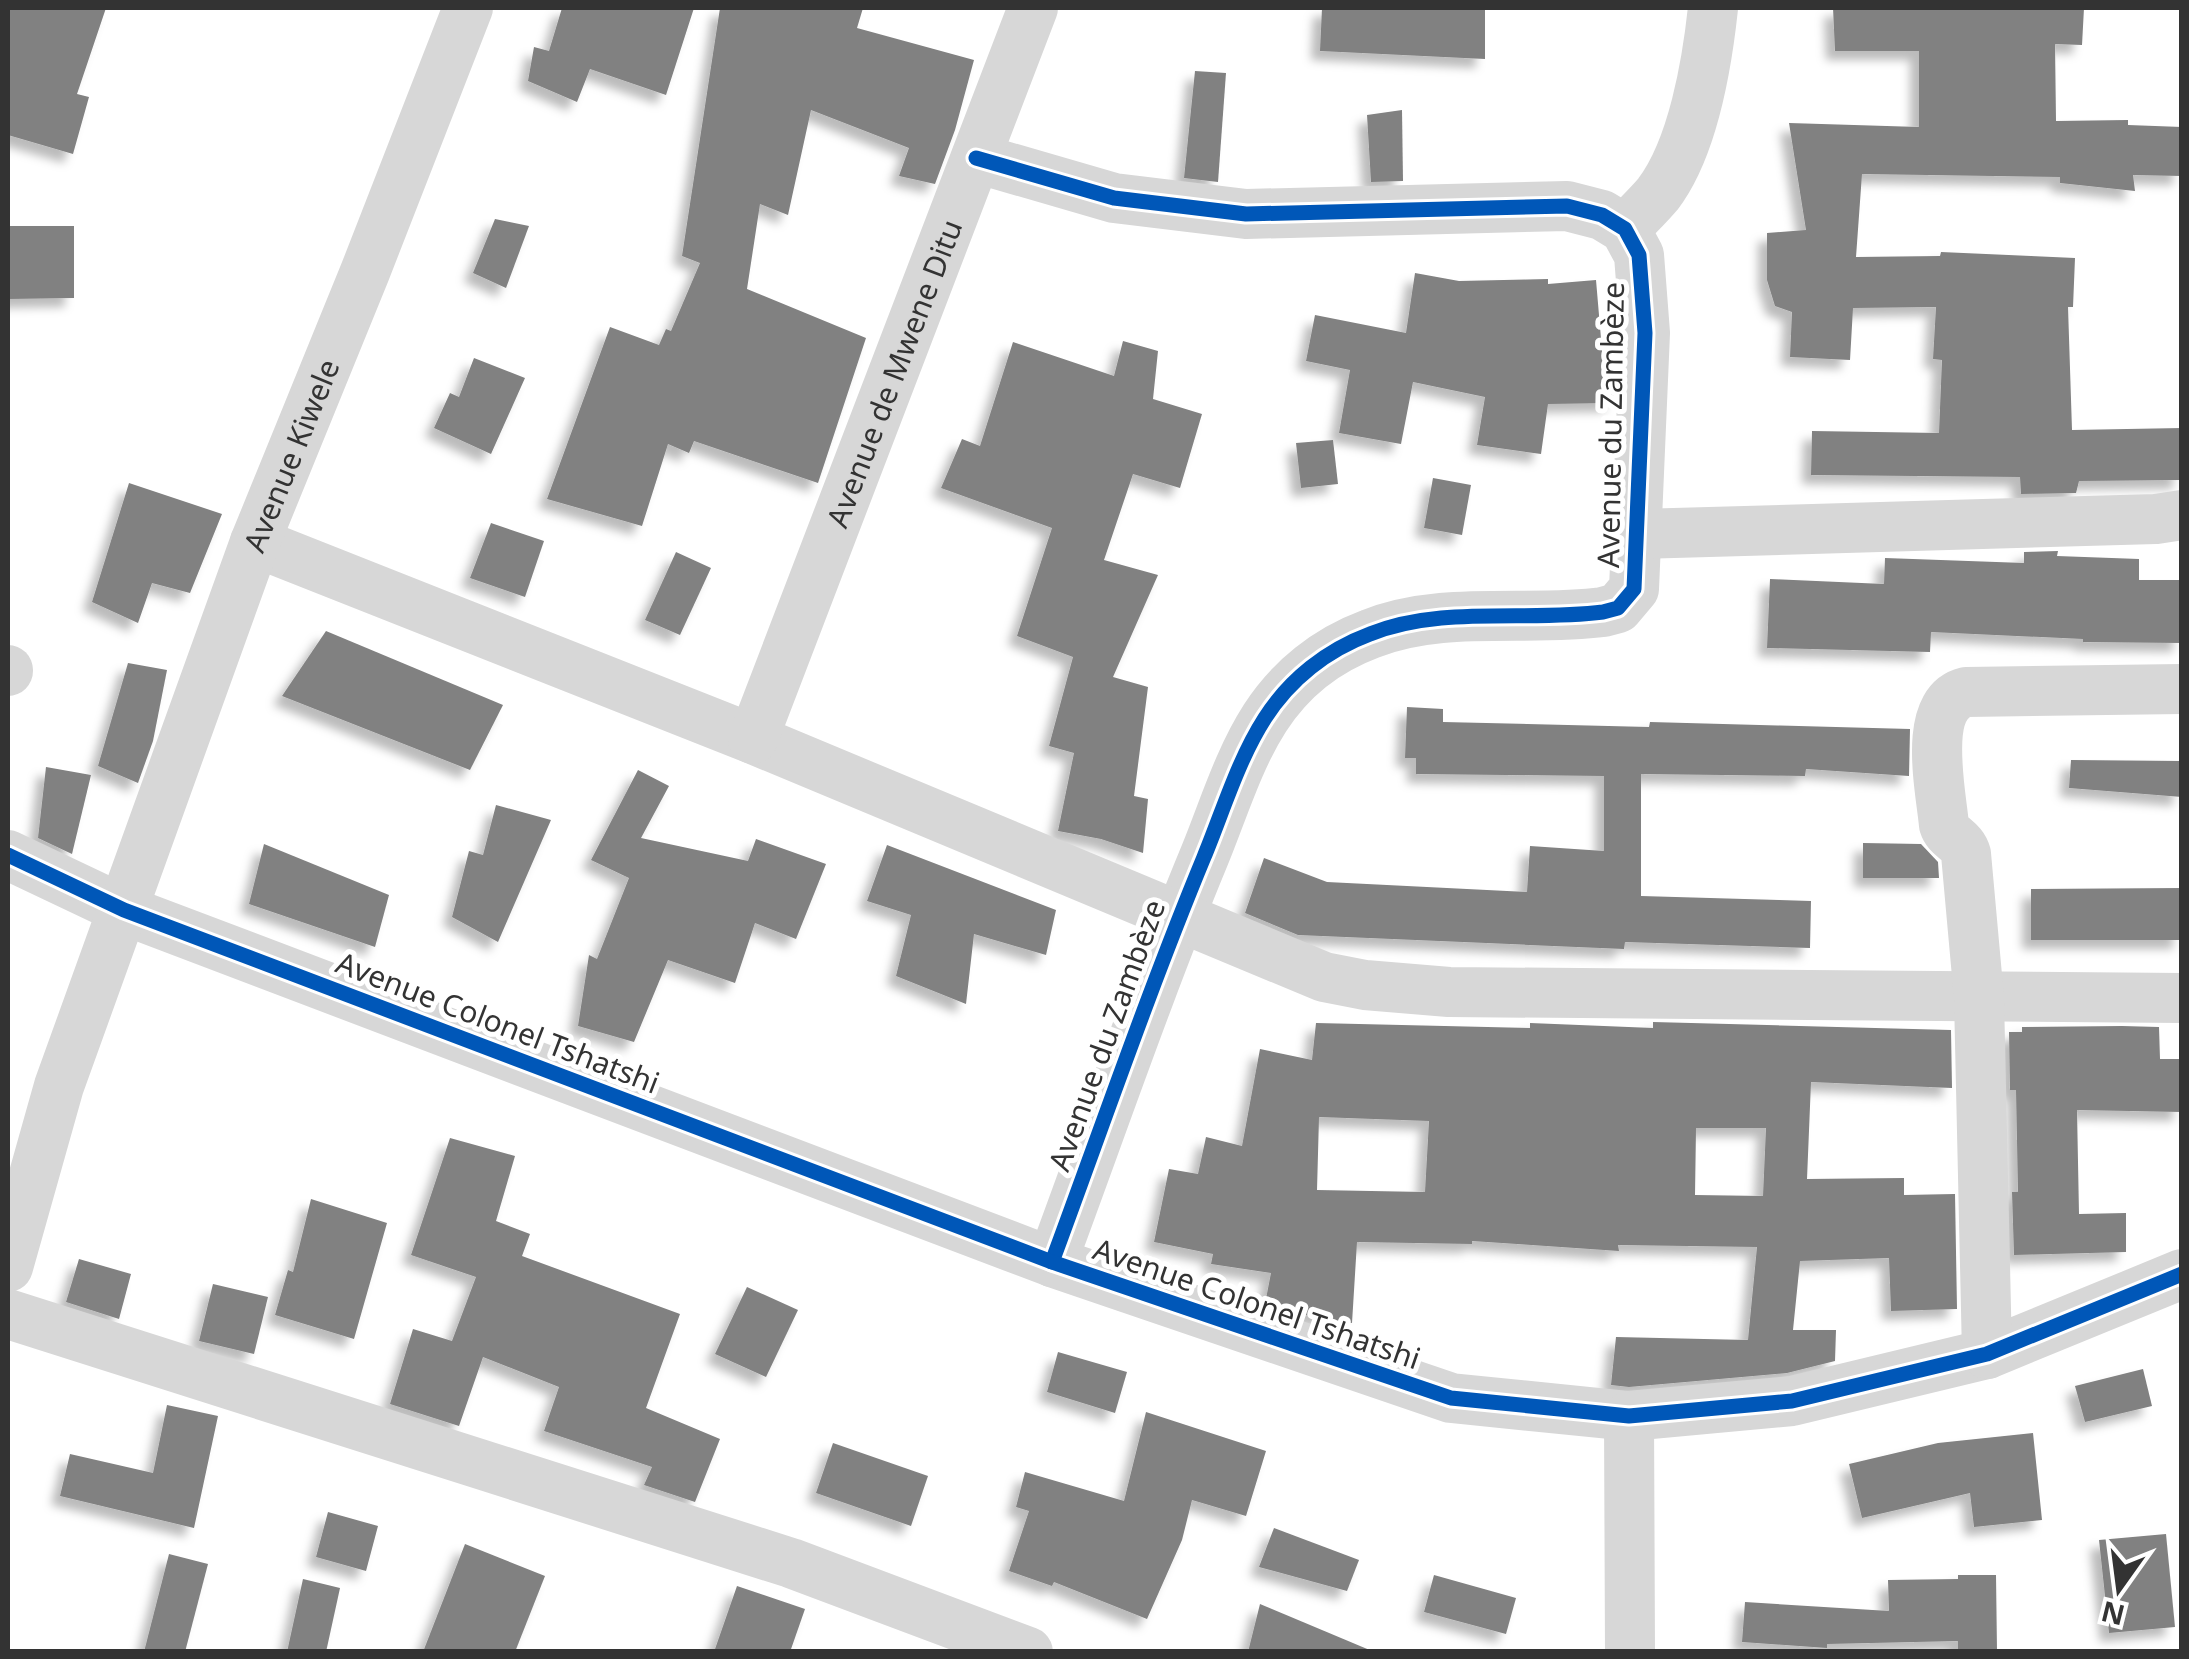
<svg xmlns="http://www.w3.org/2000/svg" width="2189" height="1659" font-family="'Noto Sans',sans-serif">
<defs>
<filter id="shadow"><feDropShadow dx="-9" dy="9" stdDeviation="5" flood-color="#0004"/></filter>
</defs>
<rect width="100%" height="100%" fill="#fff"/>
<!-- building -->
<g fill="#818181" fill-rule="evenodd" filter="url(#shadow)">
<path d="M 8,8 L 106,8 L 77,94 L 89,97 L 73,154 L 8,135 Z"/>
<path d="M 562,8 L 694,8 L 666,95 L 590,69 L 577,102 L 528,81 L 534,47 L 549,51 Z"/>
<path d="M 720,8 L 863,8 L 857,28 L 974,60 L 955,130 L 935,184 L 899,176 L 909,148 L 811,110 L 788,215 L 760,204 L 747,289 L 866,338 L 818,483 L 694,441 L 689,453 L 668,444 L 642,526 L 547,499 L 610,327 L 659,345 L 666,329 L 671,331 L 700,263 L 682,256 Z"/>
<path d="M 1322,8 L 1485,8 L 1485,59 L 1320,51 Z"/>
<path d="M 1833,8 L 2084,8 L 2082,45 L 2055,44 L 2056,121 L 2128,120 L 2128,125 L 2182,127 L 2182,176 L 2133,175 L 2135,191 L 2060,183 L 2060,177 L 1862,174 L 1856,257 L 1940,256 L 1941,252 L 2075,258 L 2073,307 L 2068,307 L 2072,430 L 2182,428 L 2182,480 L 2079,481 L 2076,493 L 2021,494 L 2020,477 L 1811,475 L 1812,431 L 1939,433 L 1942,360 L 1933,359 L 1936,307 L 1853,308 L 1850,360 L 1790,357 L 1792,312 L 1775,306 L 1767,280 L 1767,233 L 1806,230 L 1789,123 L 1919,127 L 1919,51 L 1835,51 Z"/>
<path d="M 1195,71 L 1226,73 L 1218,182 L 1184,178 Z"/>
<path d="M 1402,110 L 1403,181 L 1371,182 L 1367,115 Z"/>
<path d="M 495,219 L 529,226 L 506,288 L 473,273 Z"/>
<path d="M 8,226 L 74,226 L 74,298 L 8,299 Z"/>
<path d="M 1415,273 L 1459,281 L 1548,279 L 1548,284 L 1596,280 L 1603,362 L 1615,362 L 1613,403 L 1548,404 L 1541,454 L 1477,445 L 1485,397 L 1413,382 L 1401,444 L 1339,433 L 1350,370 L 1306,361 L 1315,315 L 1406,333 Z"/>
<path d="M 1123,341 L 1158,351 L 1153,399 L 1202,414 L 1180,488 L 1133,474 L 1104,560 L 1158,575 L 1113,677 L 1148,687 L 1134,796 L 1148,799 L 1143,853 L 1101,839 L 1058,831 L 1074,753 L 1049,746 L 1073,657 L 1017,636 L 1052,528 L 941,488 L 962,439 L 980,446 L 1013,342 L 1114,376 Z"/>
<path d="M 474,358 L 525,378 L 491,454 L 434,428 L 450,393 L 459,397 Z"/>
<path d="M 1333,440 L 1338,484 L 1301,488 L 1296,443 Z"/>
<path d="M 1433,478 L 1471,485 L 1462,535 L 1424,528 Z"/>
<path d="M 129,483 L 222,514 L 190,593 L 152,583 L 138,623 L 92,602 Z"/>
<path d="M 491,523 L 544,541 L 525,597 L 470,578 Z"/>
<path d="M 2058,551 L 2057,556 L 2139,559 L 2139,580 L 2182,580 L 2182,643 L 2083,642 L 2083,639 L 1931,632 L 1930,652 L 1767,648 L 1770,579 L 1884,584 L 1885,558 L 2024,563 L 2024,552 Z"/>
<path d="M 676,552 L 711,568 L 680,635 L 645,620 Z"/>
<path d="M 326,631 L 503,705 L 470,770 L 282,696 Z"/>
<path d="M 128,663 L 167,670 L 153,741 L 138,783 L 98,766 Z"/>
<path d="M 1407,707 L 1443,709 L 1443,722 L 1649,727 L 1650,722 L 1910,729 L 1909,776 L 1806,769 L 1805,776 L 1641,774 L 1641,896 L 1811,901 L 1810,948 L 1625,942 L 1624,949 L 1298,935 L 1245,913 L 1264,858 L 1327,882 L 1527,892 L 1530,846 L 1604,851 L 1604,776 L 1416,774 L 1416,758 L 1405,758 Z"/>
<path d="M 2071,760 L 2182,761 L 2182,797 L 2069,788 Z"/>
<path d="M 46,767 L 91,775 L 72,854 L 38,838 Z"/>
<path d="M 638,770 L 669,786 L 641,838 L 748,861 L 756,839 L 826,864 L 796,939 L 755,923 L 735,983 L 668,960 L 634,1042 L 578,1026 L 589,955 L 597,959 L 629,878 L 591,860 Z"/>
<path d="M 496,805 L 551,820 L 498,942 L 452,917 L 469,851 L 483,855 Z"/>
<path d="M 1863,843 L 1921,844 L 1938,862 L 1939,878 L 1863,878 Z"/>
<path d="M 264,844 L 389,895 L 375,947 L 249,904 Z"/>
<path d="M 887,845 L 1056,910 L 1046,955 L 974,934 L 966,1004 L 896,976 L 911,915 L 867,901 Z"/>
<path d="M 2182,888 L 2182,940 L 2031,940 L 2031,889 Z"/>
<path d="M 1653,1022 L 1951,1030 L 1952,1088 L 1811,1082 L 1807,1179 L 1904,1178 L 1904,1195 L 1955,1194 L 1957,1309 L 1891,1311 L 1889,1258 L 1800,1261 L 1793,1330 L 1836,1330 L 1835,1361 L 1787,1373 L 1629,1387 L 1611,1385 L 1616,1337 L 1748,1340 L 1757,1247 L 1618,1245 L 1619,1251 L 1472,1241 L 1472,1244 L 1357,1242 L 1352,1323 L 1288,1312 L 1265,1304 L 1271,1273 L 1211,1264 L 1213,1254 L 1154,1242 L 1169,1169 L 1198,1174 L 1206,1137 L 1242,1146 L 1260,1049 L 1312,1060 L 1316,1023 L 1530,1028 L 1530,1023 L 1653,1028 ZM 1319,1117 L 1429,1121 L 1425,1192 L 1317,1190 ZM 1696,1128 L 1766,1128 L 1763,1196 L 1695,1195 Z"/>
<path d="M 2122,1026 L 2159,1027 L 2160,1059 L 2182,1059 L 2182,1112 L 2077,1110 L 2079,1214 L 2126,1213 L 2126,1252 L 2014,1255 L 2012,1192 L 2018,1192 L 2016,1090 L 2010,1090 L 2009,1032 L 2022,1032 L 2022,1027 Z"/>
<path d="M 450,1138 L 515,1156 L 496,1221 L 530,1234 L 522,1256 L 680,1314 L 646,1408 L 720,1439 L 695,1502 L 644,1485 L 652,1467 L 544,1431 L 559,1387 L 483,1357 L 459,1426 L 390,1404 L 413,1329 L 452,1341 L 476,1277 L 411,1255 Z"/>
<path d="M 311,1199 L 387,1223 L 354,1339 L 275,1315 L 288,1270 L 293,1272 Z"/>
<path d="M 79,1259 L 131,1274 L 119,1319 L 66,1302 Z"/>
<path d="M 213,1284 L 268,1297 L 254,1354 L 199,1341 Z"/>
<path d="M 747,1287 L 798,1310 L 766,1377 L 715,1354 Z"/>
<path d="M 1058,1352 L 1127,1372 L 1115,1413 L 1047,1392 Z"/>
<path d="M 2143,1369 L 2152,1406 L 2085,1422 L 2075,1386 Z"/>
<path d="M 167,1405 L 218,1416 L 194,1528 L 60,1496 L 70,1454 L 153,1473 Z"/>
<path d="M 1146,1412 L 1266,1451 L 1246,1516 L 1192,1500 L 1182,1540 L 1147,1619 L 1054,1582 L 1052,1586 L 1009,1571 L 1029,1511 L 1016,1507 L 1025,1472 L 1124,1501 Z"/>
<path d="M 2033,1433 L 2042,1520 L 1974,1527 L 1970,1493 L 1862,1518 L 1849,1464 L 1938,1443 Z"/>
<path d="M 833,1443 L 928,1476 L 911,1526 L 816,1493 Z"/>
<path d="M 328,1512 L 378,1526 L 366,1571 L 316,1557 Z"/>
<path d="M 1274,1528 L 1359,1560 L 1347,1591 L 1259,1567 Z"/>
<path d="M 2166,1534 L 2175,1627 L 2109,1633 L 2099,1540 Z"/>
<path d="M 465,1544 L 545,1576 L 515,1652 L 423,1652 Z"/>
<path d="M 169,1554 L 208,1564 L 185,1652 L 144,1652 Z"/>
<path d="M 1434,1575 L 1516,1598 L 1506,1634 L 1424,1612 Z"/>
<path d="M 1958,1575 L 1996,1575 L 1997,1651 L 1958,1651 L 1958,1641 L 1827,1644 L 1827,1648 L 1742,1642 L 1745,1602 L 1889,1611 L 1888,1580 L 1958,1579 Z"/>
<path d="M 303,1579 L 340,1588 L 326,1652 L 287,1652 Z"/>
<path d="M 737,1586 L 805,1609 L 790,1652 L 714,1652 Z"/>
<path d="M 1260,1604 L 1372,1651 L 1372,1652 L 1248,1652 Z"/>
</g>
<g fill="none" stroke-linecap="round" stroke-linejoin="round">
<!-- minor -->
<g stroke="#d7d7d7" stroke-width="50">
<path d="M 976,158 L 1114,198 L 1246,214 L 1567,206 L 1602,215 L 1625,229 L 1639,255 L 1645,333 L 1634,589 L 1618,608 L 1603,612 C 1527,622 1442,605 1370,634 C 1327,650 1290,679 1265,718 C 1238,760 1223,811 1204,857 C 1149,990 1102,1127 1052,1262"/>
<path d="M 1625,229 C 1636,217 1648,206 1658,194 C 1693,148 1707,64 1713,8"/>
<path d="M 1638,534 L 2156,519 L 2182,515"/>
<path d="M 255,542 L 753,739 L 1324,977 L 1365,985 L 1449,992 L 2182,998"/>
<path d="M 8,670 L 8,671"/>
<path id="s1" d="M 753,739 L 1033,8"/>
<path d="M 8,855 L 124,910 L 1052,1262 L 1451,1398 L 1629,1416 L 1792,1401 L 1987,1354 L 2182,1274"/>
<path id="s2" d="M 8,1267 L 59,1086 L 255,542 L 365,272 L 468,8"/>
<path d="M 8,1314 L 791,1563 L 1028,1652"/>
<path d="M 1987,1354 L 1979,998 L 1966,854 C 1962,839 1948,838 1944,825 C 1941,791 1921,703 1966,692 L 2182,689"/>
<path d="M 1629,1416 L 1630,1652"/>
</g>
<!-- cycleway casing -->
<g stroke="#fff" stroke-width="21">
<g id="cycleway">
<path d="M 976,158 L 1114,198 L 1246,214 L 1567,206 L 1602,215 L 1625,229 L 1639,255 L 1645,333 L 1634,589 L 1618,608 L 1603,612 C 1527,622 1442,605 1370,634 C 1327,650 1290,679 1265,718 C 1238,760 1223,811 1204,857 C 1149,990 1102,1127 1052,1262"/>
<path d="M 8,855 L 124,910 L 1052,1262 L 1451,1398 L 1629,1416 L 1792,1401 L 1987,1354 L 2182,1274"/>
</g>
</g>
<!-- cycleway -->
<use href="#cycleway" stroke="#0057b8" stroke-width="15"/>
</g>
<g text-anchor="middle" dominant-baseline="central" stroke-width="10" stroke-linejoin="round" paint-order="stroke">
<!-- street labels -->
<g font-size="30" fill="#333" stroke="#fff">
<text stroke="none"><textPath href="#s1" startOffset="392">Avenue de Mwene Ditu</textPath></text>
<text transform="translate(1610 425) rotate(-89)">Avenue du Zambèze</text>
<text stroke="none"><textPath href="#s2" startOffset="860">Avenue Kiwele</textPath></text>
<text transform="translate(498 1022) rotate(21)">Avenue Colonel Tshatshi</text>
<text transform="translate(1106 1035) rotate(-70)">Avenue du Zambèze</text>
<text transform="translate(1257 1303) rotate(19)">Avenue Colonel Tshatshi</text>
</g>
</g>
<!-- border -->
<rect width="2189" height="1659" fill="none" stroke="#333333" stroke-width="20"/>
<!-- north arrow -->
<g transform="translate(2119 1589) rotate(194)" stroke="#ffffff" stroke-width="8" paint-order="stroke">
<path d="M0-8L18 38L0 25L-18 38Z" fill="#333333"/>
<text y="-15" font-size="28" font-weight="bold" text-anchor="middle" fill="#333333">N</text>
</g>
</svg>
